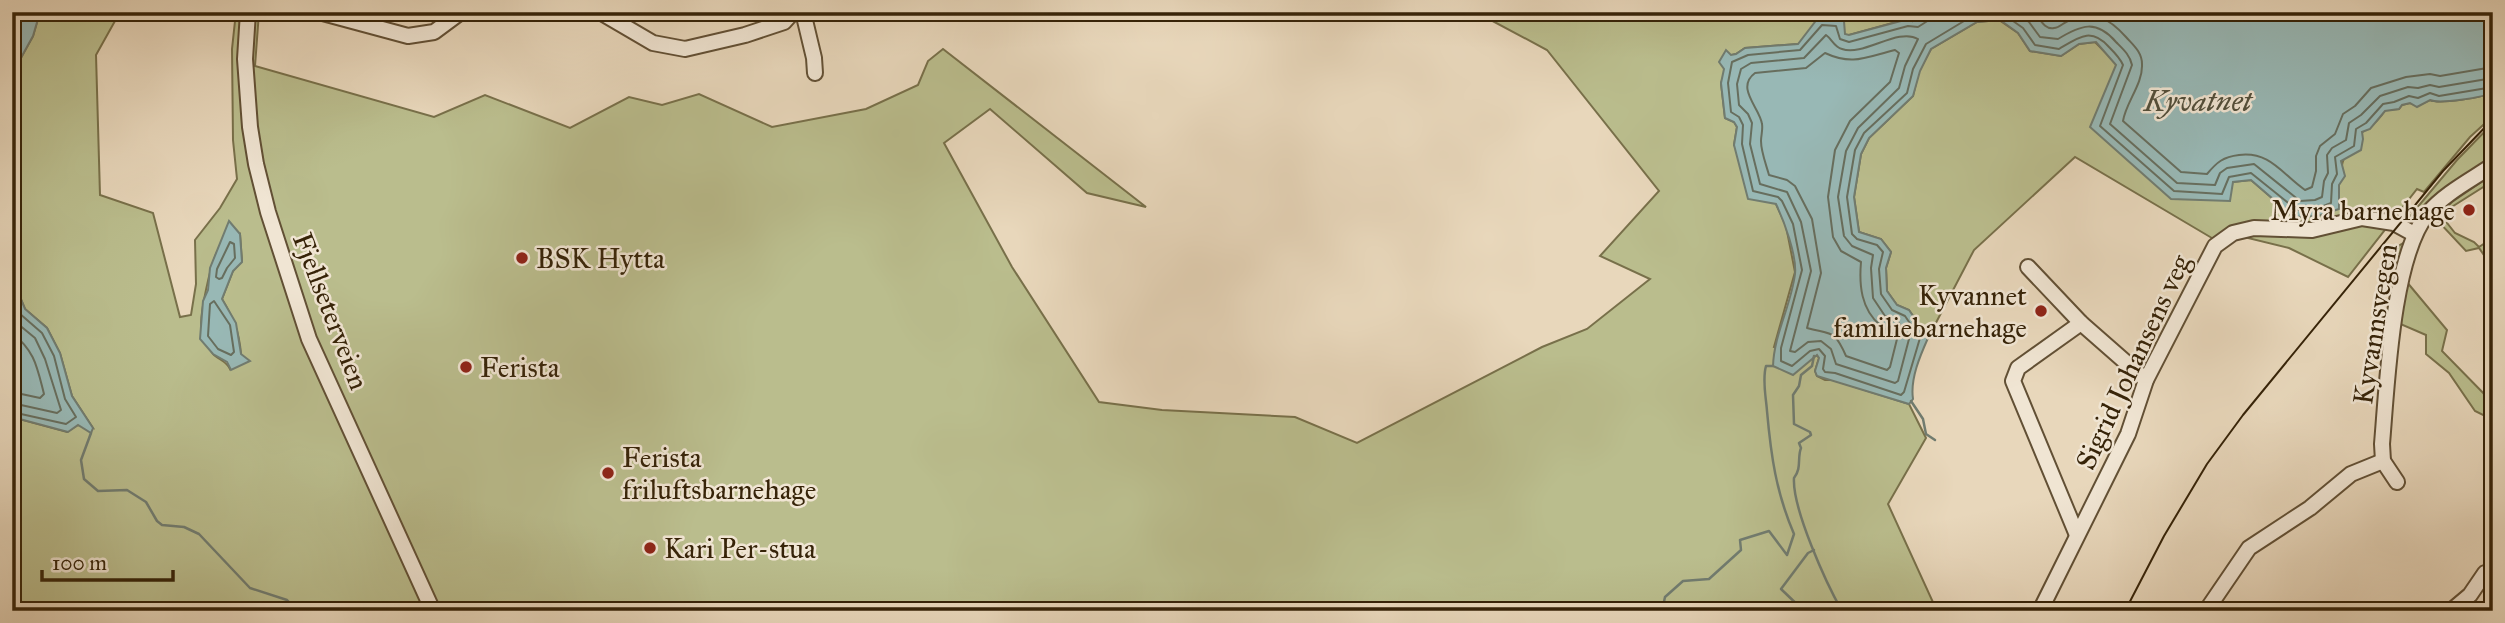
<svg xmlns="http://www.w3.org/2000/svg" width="2505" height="623" font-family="'IM FELL Great Primer',serif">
<rect width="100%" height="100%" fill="#e8d7bb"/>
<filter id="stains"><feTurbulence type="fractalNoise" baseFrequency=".00286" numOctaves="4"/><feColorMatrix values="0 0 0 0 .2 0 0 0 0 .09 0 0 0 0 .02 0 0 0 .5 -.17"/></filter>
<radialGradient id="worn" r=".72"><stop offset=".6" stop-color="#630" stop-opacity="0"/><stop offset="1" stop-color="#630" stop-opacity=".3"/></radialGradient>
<!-- green -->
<g fill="#babd8d" stroke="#78704a" stroke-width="2" fill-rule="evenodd">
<path d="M 40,12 L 120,12 L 96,55 L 100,195 L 153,213 L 180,317 L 191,315 L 196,284 L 195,240 L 220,208 L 237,179 L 233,140 L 232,49 L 236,12 L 259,12 L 255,66 L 434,117 L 485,95 L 570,128 L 629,97 L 662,105 L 699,94 L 772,127 L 866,109 L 918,85 L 928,61 L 943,49 L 1146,207 L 1087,193 L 990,109 L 944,143 L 1012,267 L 1099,402 L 1162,410 L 1295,417 L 1357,443 L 1542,347 L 1587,329 L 1650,279 L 1600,256 L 1659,191 L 1547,50 L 1487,18 L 1466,12 L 1929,12 L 1913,21 L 1911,18 L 1849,35 L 1798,44 L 1745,48 L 1736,54 L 1731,55 L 1721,83 L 1725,118 L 1734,122 L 1737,127 L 1734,145 L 1776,204 L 1786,226 L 1795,272 L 1774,347 L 1817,355 L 1819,358 L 1815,371 L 1817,376 L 1825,380 L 1833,380 L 1909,404 L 1926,438 L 1888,504 L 1937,611 L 12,611 L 12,417 L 67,432 L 78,425 L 93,428 L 72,396 L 60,353 L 47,328 L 25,309 L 12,278 L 12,74 L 33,36 ZM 240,234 L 242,261 L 233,271 L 222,299 C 234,319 239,331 241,354 L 230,369 C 226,361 221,361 214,355 C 209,350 205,337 202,330 C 198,319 211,262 218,250 C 222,243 233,239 240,234 Z"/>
<path d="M 1999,20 L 2018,33 L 2030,51 L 2061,56 L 2079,44 L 2095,42 L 2233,182 L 2251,180 L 2294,217 L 2339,185 C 2341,164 2344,149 2360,134 C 2370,125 2377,124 2385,110 L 2399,109 L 2402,105 L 2410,103 L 2417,106 L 2430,100 C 2439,104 2483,98 2493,92 L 2493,116 L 2470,137 L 2424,192 L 2417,189 L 2348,277 L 2289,248 L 2240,236 L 2222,244 L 2075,157 L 1974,250 L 1928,338 L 1909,310 L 1897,305 L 1887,291 L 1886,268 L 1891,252 L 1881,239 L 1859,232 L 1854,197 L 1861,154 L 1869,138 L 1913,96 L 1919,71 L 1931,49 L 1977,22 Z"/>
<path d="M 2493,123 L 2493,158 L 2428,203 L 2413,220 L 2405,222 L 2457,160 Z"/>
<path d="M 2493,174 L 2493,179 L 2488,184 L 2450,208 L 2449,205 L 2452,202 Z"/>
<path d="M 2440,214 L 2455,233 L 2474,242 L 2479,247 L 2491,239 L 2486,229 L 2493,219 L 2493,268 L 2479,248 L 2466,251 L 2436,219 Z"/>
<path d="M 2405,242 L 2406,246 L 2400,276 L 2386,263 L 2400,245 Z"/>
<path d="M 2406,281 L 2447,330 L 2442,351 L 2493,403 L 2493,420 L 2475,411 L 2449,373 L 2426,354 L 2426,335 L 2398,323 Z"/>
</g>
<!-- water -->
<g fill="#98b8b5" stroke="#717c70" stroke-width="2">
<path d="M 12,12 L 40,12 L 33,36 L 12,74 Z"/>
<path d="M 1929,12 L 2493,12 L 2493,92 C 2483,98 2439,104 2430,100 L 2417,107 L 2410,103 L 2402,105 L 2399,109 L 2385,111 L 2370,129 L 2362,132 L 2363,139 L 2361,150 L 2341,161 L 2345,176 L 2339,185 L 2339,209 L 2318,216 L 2294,217 L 2251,180 L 2233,182 L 2230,201 L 2171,199 L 2090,127 L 2116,65 L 2096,42 L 2079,44 L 2061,56 L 2030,51 L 2018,33 L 2000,20 L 1977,22 L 1931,49 L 1920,71 L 1913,96 L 1869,138 L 1861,154 L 1854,197 L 1859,232 L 1881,239 L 1891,252 L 1886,268 L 1887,291 L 1897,305 L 1909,310 L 1928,338 C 1920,356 1910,379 1913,399 L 1909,404 L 1817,376 L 1815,371 L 1819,358 L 1817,355 L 1793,375 L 1773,366 C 1774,334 1791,306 1795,274 C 1797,256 1784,221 1776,204 L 1748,199 L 1734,145 L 1737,127 L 1734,122 L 1725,118 L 1721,83 L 1724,69 L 1719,62 L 1726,50 L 1731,55 L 1736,54 L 1745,48 L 1798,44 L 1818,18 L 1835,18 L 1844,21 L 1845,34 L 1849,35 L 1912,18 L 1913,21 Z"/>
<path d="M 229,221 L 240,234 L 242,262 L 233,271 L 222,299 L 236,323 L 241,354 L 250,361 L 231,370 L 227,362 L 213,354 L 200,339 L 203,301 L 208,290 L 210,268 Z"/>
<path d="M 12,278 L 25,309 L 47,328 L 60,353 L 72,396 L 93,428 L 91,433 L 78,425 L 68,432 L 12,417 Z"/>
</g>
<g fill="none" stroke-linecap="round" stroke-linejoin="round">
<!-- shore -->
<g stroke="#676e5e" stroke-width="2">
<path d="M 1931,12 L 1929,20 L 1918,27 L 1908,26 L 1849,42 L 1840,39 L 1836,26 L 1822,25 L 1800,50 L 1748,55 L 1732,62 L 1728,83 L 1731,112 L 1739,117 L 1743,125 L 1742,144 L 1753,191 L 1778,197 L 1782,201 L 1793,224 L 1802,270 L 1781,348 L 1781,361 L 1792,366 L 1810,351 L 1819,349 L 1825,356 L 1823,369 L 1825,372 L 1835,373 L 1901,395 L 1904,392 L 1920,338 L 1905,316 L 1892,310 L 1881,294 L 1879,269 L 1883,252 L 1877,245 L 1857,239 L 1852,234 L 1847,197 L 1855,150 L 1864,133 L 1907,93 L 1913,69 L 1926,44 L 1974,15 L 2003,14 L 2023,28 L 2035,45 L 2059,49 C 2079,37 2091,27 2109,47 C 2115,53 2120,58 2123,65 L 2100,126 L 2174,191 L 2222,194 L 2229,177 L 2251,173 L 2297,210 L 2316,209 L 2331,203 L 2332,184 L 2337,174 L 2335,157 L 2354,146 L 2356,129 L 2366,123 L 2383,104 L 2394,102 L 2409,96 L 2418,98 L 2430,93 L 2439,96 L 2493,87"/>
<path d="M 2016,12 L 2029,22 L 2040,37 L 2058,39 C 2081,25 2096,19 2116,42 C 2123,49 2130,55 2132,65 L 2110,124 L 2177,183 L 2215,185 L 2220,173 L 2227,168 L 2254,164 L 2300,201 L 2315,200 L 2322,197 L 2324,181 L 2328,173 L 2327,155 L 2332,148 L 2346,140 L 2349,123 L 2361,115 L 2380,96 L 2408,87 L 2418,88 L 2430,85 L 2439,87 L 2493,78"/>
<path d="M 2034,12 C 2040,18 2044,30 2054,28 C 2059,28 2063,23 2068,21 C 2093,9 2109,18 2126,37 C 2133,45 2142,52 2142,64 C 2143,84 2126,102 2123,121 L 2181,172 L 2207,174 C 2217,162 2223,157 2239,155 C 2270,151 2282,174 2305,190 L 2312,187 L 2316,171 L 2316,156 L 2320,146 L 2335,134 L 2343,114 L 2355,106 L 2371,88 L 2406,77 L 2430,74 L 2440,76 L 2493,67"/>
<path d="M 1826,35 C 1832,39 1834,47 1842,49 C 1863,57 1898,27 1918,39 L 1905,66 L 1899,88 L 1858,128 L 1846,151 L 1838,197 L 1844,236 L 1852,246 L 1873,255 L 1871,268 L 1873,298 L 1885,316 L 1899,323 L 1909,339 L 1898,381 L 1895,383 L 1836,364 L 1831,349 L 1821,341 L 1808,342 L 1795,352 L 1790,351 L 1811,271 L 1801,222 L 1787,192 L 1760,184 L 1750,144 L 1752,123 L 1748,114 L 1739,105 L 1737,84 L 1741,69 L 1751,63 L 1804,58 Z"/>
<path d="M 1895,50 L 1899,53 L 1890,82 L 1850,121 L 1835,150 L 1828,197 L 1833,237 L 1841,251 L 1861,262 C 1859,285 1861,309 1880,325 C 1887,331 1892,331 1897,339 L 1890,367 L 1887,370 L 1846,356 C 1834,329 1832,335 1807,328 L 1821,273 L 1812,219 L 1795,186 L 1787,180 L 1769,175 C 1766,164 1761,152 1761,141 C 1761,135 1763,130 1762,124 C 1760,108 1735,88 1755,73 L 1806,68 L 1825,53 C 1853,66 1866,57 1895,50 Z"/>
<path d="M 230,242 L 234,244 L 235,258 L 227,268 L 222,278 L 219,279 L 216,277 L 217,269 Z"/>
<path d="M 12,294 L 19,313 L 42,333 L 54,356 L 65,399 L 76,417 L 66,424 L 12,412"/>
<path d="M 214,301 L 230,325 L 234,352 L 231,355 L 218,349 L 208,336 L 210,304 Z"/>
<path d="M 12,319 L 35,338 L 45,359 L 61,410 L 57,413 L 12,403"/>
<path d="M 12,333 C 35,351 37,367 44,394 L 40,398 L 12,392"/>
</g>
<!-- stream -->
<g stroke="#717c70" stroke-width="2.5">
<path d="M 1814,356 L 1812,366 L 1801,375 L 1799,386 L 1793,395 L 1794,424 L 1810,432 L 1811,435 L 1799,443 L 1801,448 C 1797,458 1802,468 1794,478 C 1792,508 1826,583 1842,611"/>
<path d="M 1911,401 L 1923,419 L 1926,434 L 1935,440"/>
<path d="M 91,433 L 81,460 L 84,479 L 98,491 L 127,490 L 146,502 L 157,521 L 162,525 L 184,527 L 199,534 L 250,588 L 287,600 L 297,611"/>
<path d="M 1662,611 L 1665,597 L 1683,581 L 1709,579 L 1741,550 L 1740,540 L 1769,531 L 1787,555 L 1794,534 C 1776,492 1771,456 1767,411 C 1766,397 1762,380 1766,366 L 1773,366"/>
<path d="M 1804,611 L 1781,589 L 1808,553 L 1814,550"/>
</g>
<!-- minor casing -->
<g stroke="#625035" stroke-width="18">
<g id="minor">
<path d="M 248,12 L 245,59 L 250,127 L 256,164 L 268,212 L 309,339 L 433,611"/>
<path d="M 319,12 L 408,36 L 434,32 L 461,12"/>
<path d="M 600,12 L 653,43 L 685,49 L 745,35 L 784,22 L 793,12"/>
<path d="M 803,12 L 814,58 L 815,73"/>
<path d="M 2028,267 L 2081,323 L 2146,380"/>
<path d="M 2397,482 L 2383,461 L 2382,444 C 2387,386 2392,257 2428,213 C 2445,193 2471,180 2493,165"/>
<path d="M 2077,535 L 2013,381 L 2018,368 L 2081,323"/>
<path d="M 2040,611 L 2128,434 L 2146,380 L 2215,246 L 2233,233 L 2254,228 L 2312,230 L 2362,218 L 2394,223 L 2414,234"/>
<path d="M 2206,611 L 2249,548 L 2310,508 L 2351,474 L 2383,461"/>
<path d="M 2451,611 L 2470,595 L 2485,573"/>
</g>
</g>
<!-- minor -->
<use href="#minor" stroke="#f0e5d3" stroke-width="14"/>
<!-- tram -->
<path stroke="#362308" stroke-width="2" d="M 2125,611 L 2164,536 L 2207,464 L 2243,415 L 2443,171 L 2493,119"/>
</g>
<!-- markers -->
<g fill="#8f2418" stroke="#f0e5d3" stroke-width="2.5">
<circle cx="2469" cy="210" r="7"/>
<circle cx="522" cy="258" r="7"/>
<circle cx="2041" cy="311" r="7"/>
<circle cx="466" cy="367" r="7"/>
<circle cx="608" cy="473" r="7"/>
<circle cx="650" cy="548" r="7"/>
</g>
<g text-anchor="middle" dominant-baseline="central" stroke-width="5" stroke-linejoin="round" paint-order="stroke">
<!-- poi labels -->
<g font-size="28" fill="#362308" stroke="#f0e5d3" text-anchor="start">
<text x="2455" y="210" text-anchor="end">Myra barnehage</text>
<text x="536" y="258">BSK Hytta</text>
<text x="2027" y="295" text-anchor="end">Kyvannet<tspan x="2027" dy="32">familiebarnehage</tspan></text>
<text x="480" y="367">Ferista</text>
<text x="622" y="457">Ferista<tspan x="622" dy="32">friluftsbarnehage</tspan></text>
<text x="664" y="548">Kari Per-stua</text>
</g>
<!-- street labels -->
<g font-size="28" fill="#362308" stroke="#f0e5d3">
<text transform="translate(331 311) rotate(69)">Fjellseterveien</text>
<text transform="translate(2375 324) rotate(-81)">Kyvannsvegen</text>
<text transform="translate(2133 362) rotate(-65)">Sigrid Johansens veg</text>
</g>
<!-- water labels -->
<g font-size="30" font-style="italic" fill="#53503c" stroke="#f0e5d3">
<text x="2198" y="101">Kyvatnet</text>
</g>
</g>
<!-- margin -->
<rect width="2505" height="623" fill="none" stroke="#e8d7bb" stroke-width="42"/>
<rect x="14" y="14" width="2477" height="595" fill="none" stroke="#362308" stroke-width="3.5"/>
<rect x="21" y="21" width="2463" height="581" fill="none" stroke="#362308" stroke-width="2"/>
<!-- scale -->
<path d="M42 570v10h131v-10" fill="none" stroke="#362308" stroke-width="3.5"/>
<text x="52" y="570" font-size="21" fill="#362308" stroke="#f0e5d3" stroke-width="5" paint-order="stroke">100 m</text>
<rect width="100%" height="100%" filter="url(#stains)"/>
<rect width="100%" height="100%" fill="url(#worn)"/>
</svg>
